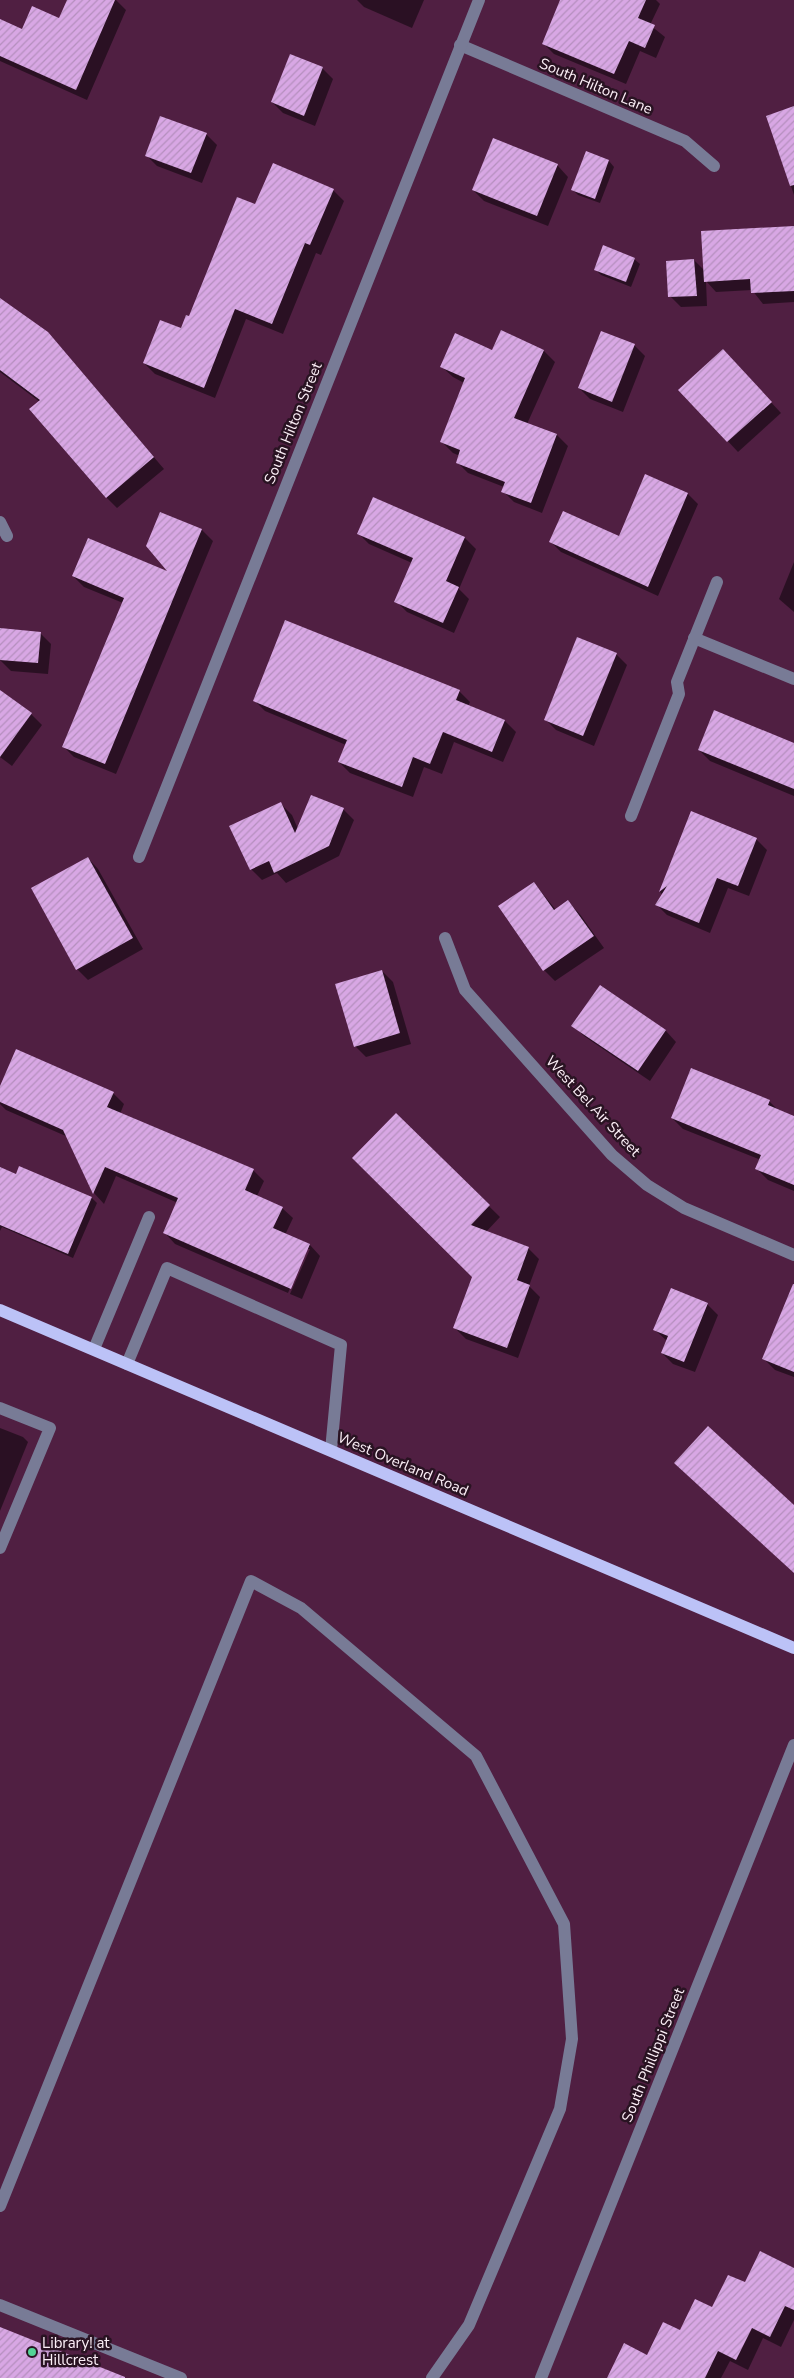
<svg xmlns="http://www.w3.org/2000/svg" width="794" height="2378" font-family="'Nunito Sans',sans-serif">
<defs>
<pattern id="building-hatch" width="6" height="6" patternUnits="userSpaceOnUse" patternTransform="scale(1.25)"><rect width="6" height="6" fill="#d8a7e4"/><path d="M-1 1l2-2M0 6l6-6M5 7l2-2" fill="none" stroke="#b58fbe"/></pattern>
</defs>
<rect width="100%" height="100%" fill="#501f42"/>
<!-- shadow -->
<g fill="#0007">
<path d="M 69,0 L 116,0 L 126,10 L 87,100 L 0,61 L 0,20 L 23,30 L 60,20 Z"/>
<path d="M 357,0 L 424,0 L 412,28 L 364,7 Z"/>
<path d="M 562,0 L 656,0 L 660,4 L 650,25 L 665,37 L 656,58 L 640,51 L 626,84 L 554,54 L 543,43 Z"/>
<path d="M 322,68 L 333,79 L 315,126 L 283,113 L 272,102 Z"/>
<path d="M 794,107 L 794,195 L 767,116 Z"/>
<path d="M 206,134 L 217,145 L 202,183 L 157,166 L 146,155 Z"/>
<path d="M 494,140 L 558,166 L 568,177 L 548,226 L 484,201 L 473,190 Z"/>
<path d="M 587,153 L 609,161 L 614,167 L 600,203 L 578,195 L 572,189 Z"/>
<path d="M 333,190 L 344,201 L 321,255 L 316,253 L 283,334 L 246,319 L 215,398 L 155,374 L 144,363 L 181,330 L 256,206 Z"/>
<path d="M 794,228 L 794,302 L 763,304 L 752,290 L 716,292 L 706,281 L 707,306 L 681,307 L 670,296 L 694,260 L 705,271 Z"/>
<path d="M 634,259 L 640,264 L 631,287 L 601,275 L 595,269 Z"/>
<path d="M 0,299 L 58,345 L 164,469 L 117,508 L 106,497 L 40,402 L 0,372 Z"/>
<path d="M 502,332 L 544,351 L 555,362 L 527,424 L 557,435 L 568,446 L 542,513 L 514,502 L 503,491 L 504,487 L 468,473 L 457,462 L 460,456 L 453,453 L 442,442 L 464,383 L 453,377 L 442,367 L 493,352 Z"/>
<path d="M 634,345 L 645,356 L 623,412 L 590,399 L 579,388 Z"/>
<path d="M 734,362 L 781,413 L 738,452 L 680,390 Z"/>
<path d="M 646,476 L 688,494 L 698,504 L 658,596 L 561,552 L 551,542 L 620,538 Z"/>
<path d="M 374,498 L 465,538 L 476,549 L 459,589 L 469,599 L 454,633 L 407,612 L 396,601 L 412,563 L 369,544 L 358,533 Z"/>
<path d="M 161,513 L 202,530 L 213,541 L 116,774 L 74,757 L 63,746 L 123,603 L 84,587 L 73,576 L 172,574 Z"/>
<path d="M 794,562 L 794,612 L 779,599 Z"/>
<path d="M 40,633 L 51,644 L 48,674 L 11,671 L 0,660 L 0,655 Z"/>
<path d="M 616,654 L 627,665 L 594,746 L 556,730 L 545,719 Z"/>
<path d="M 0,691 L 31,714 L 42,725 L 12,766 L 0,757 Z"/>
<path d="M 459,691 L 470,702 L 468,706 L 505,721 L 516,732 L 503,762 L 454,742 L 442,774 L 424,767 L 413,797 L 350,773 L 339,762 L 346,745 L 265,711 L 254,700 Z"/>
<path d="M 794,745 L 794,796 L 710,761 L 699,750 Z"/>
<path d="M 281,804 L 292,815 L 298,829 L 343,809 L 354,820 L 339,856 L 286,883 L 277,873 L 262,880 L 251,869 Z"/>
<path d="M 692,813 L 756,839 L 767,850 L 749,896 L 728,888 L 710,933 L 667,915 L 656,904 L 663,895 L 660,892 Z"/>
<path d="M 88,858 L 98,869 L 143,949 L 88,980 L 77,969 Z"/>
<path d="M 534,883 L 556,910 L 568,902 L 579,913 L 604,948 L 555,981 L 544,970 L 500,907 Z"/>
<path d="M 382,971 L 393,982 L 411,1044 L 366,1057 L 355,1046 Z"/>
<path d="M 600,986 L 666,1031 L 676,1042 L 650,1081 L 584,1036 L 573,1025 Z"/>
<path d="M 0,1089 L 113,1093 L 124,1104 L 120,1114 L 253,1170 L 264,1181 L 257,1196 L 282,1208 L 293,1218 L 285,1235 L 310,1245 L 320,1256 L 302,1299 L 290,1294 L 310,1249 L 307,1249 L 288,1293 L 175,1244 L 165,1233 L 178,1203 L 116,1176 L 104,1204 L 94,1193 L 68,1137 L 6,1110 L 0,1104 Z"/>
<path d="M 769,1101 L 779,1111 L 794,1117 L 794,1191 L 768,1180 L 757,1169 L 761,1160 L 683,1129 L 672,1118 Z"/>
<path d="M 396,1115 L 500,1217 L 486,1232 L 528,1248 L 539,1259 L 529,1286 L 540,1297 L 518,1358 L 466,1339 L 455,1328 L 474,1277 Z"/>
<path d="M 0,1169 L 92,1198 L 97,1203 L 73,1258 L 2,1227 L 0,1231 Z"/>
<path d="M 707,1304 L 718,1315 L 695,1372 L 673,1364 L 662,1353 L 667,1341 L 655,1330 Z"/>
<path d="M 794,1317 L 794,1377 L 775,1370 L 764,1359 Z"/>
<path d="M 0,1428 L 23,1437 L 28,1442 L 0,1511 Z"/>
<path d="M 794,2269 L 794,2320 L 781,2347 L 763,2338 L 748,2370 L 730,2361 L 721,2378 L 608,2378 L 648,2356 L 713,2309 Z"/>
</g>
<!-- building -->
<g fill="url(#building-hatch)">
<path d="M 67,0 L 115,0 L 76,90 L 0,56 L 0,19 L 22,29 L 32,6 L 59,18 Z"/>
<path d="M 560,0 L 646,0 L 638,18 L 655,25 L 645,48 L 629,41 L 614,74 L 542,44 Z"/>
<path d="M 290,54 L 323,67 L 304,116 L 271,102 Z"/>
<path d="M 794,106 L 794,185 L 790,186 L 766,116 Z"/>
<path d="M 160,116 L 207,133 L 191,173 L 145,156 Z"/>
<path d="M 493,138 L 558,164 L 537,216 L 472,190 Z"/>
<path d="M 586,151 L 609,160 L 595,199 L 571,190 Z"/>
<path d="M 273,163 L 334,189 L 310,245 L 305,243 L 272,324 L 235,309 L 204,388 L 143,363 L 160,320 L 181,328 L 186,315 L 189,316 L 237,197 L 255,204 Z"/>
<path d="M 794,226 L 794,291 L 751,293 L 750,279 L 704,282 L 701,231 Z"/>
<path d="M 603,245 L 635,258 L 626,282 L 594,270 Z"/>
<path d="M 694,259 L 697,296 L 668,297 L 666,261 Z"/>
<path d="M 0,298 L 48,332 L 154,457 L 106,498 L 29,409 L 40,400 L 0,370 Z"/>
<path d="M 501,330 L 544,350 L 514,418 L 557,434 L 531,503 L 501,492 L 505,482 L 456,463 L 460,450 L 440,442 L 465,378 L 440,367 L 455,333 L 492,350 Z"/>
<path d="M 601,331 L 635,344 L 612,402 L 578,388 Z"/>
<path d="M 723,349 L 772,402 L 727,442 L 678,390 Z"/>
<path d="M 645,474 L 688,493 L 648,587 L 549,542 L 563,511 L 619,536 Z"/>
<path d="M 373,497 L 465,537 L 446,581 L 459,587 L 443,623 L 394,602 L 413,558 L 357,534 Z"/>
<path d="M 160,512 L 202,529 L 105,764 L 62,747 L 124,598 L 72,576 L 88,538 L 167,571 L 146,546 Z"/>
<path d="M 285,620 L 460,690 L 456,700 L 505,720 L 492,752 L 443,732 L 430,764 L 413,757 L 402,787 L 338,762 L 347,740 L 253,701 Z"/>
<path d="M 0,628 L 41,632 L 38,663 L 0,660 Z"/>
<path d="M 577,637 L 617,653 L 583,736 L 544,720 Z"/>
<path d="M 0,690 L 32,713 L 0,757 Z"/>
<path d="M 714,710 L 794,743 L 794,789 L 698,750 Z"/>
<path d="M 311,795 L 344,808 L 329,846 L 274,873 L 269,861 L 250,870 L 229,826 L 281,802 L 295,833 Z"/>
<path d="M 691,811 L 757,838 L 738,886 L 717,878 L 699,923 L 655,905 L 667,886 L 659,892 Z"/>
<path d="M 88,857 L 133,938 L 76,970 L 31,888 Z"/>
<path d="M 534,882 L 554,910 L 568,900 L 594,936 L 543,971 L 498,906 Z"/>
<path d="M 382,970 L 400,1033 L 354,1047 L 335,984 Z"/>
<path d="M 600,985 L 666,1030 L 638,1071 L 571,1026 Z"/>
<path d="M 16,1049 L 114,1092 L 107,1107 L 254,1169 L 245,1190 L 283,1207 L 273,1228 L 310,1244 L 291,1289 L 163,1233 L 178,1198 L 105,1167 L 93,1194 L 63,1130 L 0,1102 L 0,1086 Z"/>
<path d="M 691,1068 L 770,1100 L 768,1105 L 794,1116 L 794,1185 L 755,1169 L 761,1155 L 671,1118 Z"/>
<path d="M 396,1113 L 490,1205 L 471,1225 L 529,1247 L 517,1280 L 530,1285 L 507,1348 L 453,1328 L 472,1277 L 352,1158 Z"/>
<path d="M 19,1166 L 92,1197 L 68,1254 L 0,1225 L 0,1167 L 16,1174 Z"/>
<path d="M 793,1284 L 794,1284 L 794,1372 L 762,1359 Z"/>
<path d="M 671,1288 L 708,1303 L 684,1362 L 661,1353 L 668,1336 L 653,1330 Z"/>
<path d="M 708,1426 L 794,1505 L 794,1573 L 674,1463 Z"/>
<path d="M 760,2251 L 794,2268 L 794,2310 L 785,2306 L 770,2337 L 752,2328 L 736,2360 L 718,2351 L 705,2378 L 607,2378 L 624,2343 L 647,2355 L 663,2322 L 680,2330 L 695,2299 L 712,2307 L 728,2275 L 745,2282 Z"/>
<path d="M 0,2327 L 125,2377 L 125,2378 L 0,2378 Z"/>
</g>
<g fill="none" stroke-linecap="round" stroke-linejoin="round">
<!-- minor -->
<g stroke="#787b96" stroke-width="12">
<path d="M 460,45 L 685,141 L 714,166"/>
<path d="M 0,522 L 7,536"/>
<path d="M 694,638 L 794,679"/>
<path d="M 631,816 L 679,694 L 677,682 L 717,582"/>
<path d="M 139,857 L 479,0"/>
<path d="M 445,938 L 465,990 L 612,1155 L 647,1185 L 684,1208 L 794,1255"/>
<path d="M 94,1349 L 149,1217"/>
<path d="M 127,1364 L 167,1268 L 341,1345 L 331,1450"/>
<path d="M 0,1408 L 50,1428 L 0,1548"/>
<path d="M 0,2206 L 251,1581 L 301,1608 L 476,1756 L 564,1924 L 572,2039 L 560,2109 L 469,2325 L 432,2378"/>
<path d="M 0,2305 L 181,2378"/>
<path d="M 541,2378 L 794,1745"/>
</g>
<!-- major -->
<path stroke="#bcc2f7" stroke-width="12" d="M 0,1310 L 794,1648"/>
</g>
<!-- markers -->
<circle fill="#53d396" stroke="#291322" stroke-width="2" cx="32" cy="2352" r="5"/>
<g text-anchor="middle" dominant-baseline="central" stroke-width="5" stroke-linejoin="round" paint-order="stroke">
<!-- street labels -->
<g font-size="15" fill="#fceff7" stroke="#291322">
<text transform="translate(596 86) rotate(23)">South Hilton Lane</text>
<text transform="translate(293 423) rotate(-68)">South Hilton Street</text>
<text transform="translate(593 1106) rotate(47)">West Bel Air Street</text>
<text transform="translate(403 1464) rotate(23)">West Overland Road</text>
<text transform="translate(653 2055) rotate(-68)">South Phillippi Street</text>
</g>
<!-- poi labels -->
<g font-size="15" fill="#fceff7" stroke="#291322" text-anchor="start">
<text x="42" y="2343">Library! at<tspan x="42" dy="17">Hillcrest</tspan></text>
</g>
</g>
</svg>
